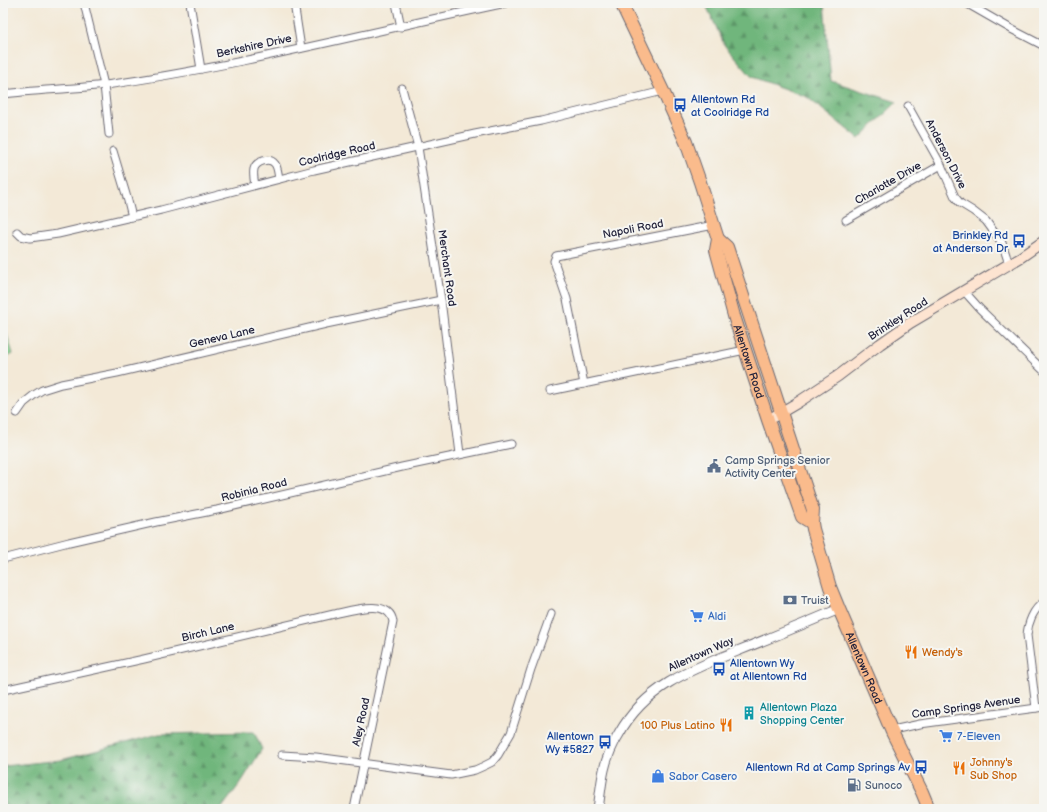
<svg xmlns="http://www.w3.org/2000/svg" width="1047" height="812" font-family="'Balsamiq Sans',sans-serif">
<defs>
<pattern id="grass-tufts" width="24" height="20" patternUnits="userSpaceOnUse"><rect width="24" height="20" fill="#8bd592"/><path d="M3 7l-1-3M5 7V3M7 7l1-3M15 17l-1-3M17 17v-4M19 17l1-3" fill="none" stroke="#78b77f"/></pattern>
<pattern id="forest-firs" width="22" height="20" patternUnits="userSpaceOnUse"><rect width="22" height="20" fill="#70b67c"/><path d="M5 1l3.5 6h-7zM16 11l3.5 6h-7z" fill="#5c9467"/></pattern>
</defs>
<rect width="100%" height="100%" fill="#f6f6f2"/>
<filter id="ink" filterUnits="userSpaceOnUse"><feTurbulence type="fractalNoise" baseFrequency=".025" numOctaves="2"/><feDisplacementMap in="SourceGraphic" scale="8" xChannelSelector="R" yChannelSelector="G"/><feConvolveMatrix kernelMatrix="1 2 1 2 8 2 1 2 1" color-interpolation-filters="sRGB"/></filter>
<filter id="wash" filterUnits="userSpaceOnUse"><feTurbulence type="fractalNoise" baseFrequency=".012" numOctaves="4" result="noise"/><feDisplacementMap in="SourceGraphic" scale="16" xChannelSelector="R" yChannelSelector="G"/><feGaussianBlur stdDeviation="0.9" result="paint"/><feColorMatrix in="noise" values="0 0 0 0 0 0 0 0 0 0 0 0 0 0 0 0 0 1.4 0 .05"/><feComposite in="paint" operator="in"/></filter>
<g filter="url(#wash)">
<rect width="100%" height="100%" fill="#f3e9d7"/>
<!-- grass -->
<path fill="url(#grass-tufts)" stroke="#567c66" d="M 3,322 L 13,354 L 3,359 Z"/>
<!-- forest -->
<g fill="url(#forest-firs)" stroke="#496c5c">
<path d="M 705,3 L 824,3 L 831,81 L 897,102 L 859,139 L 807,97 L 752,77 L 725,46 Z"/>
<path d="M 254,732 L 262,749 L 242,781 L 221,809 L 3,809 L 3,766 L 61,760 L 159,734 Z"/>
</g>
</g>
<g filter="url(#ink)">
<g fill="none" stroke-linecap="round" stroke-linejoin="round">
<!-- minor casing -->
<g stroke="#6b6872" stroke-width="9">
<g id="minor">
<path d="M 84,3 L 104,85 L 109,134"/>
<path d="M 190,3 L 201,69"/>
<path d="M 294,3 L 301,48"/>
<path d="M 396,3 L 401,27"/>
<path d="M 966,3 L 1013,30 L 1044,46"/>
<path d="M 402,88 L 418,147 L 441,300 L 460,454"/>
<path d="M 3,94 C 37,90 72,89 106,85 C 240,66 373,31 506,3"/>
<path d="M 908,106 L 941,165 L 955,197 L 960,203 L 973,211 L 986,221 L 1002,243 L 1009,264"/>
<path d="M 113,151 L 128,201 L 132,217"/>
<path d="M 255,185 C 254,180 253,174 254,169 C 256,161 270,157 275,164 C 278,168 278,174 279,179"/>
<path d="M 846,220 L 941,165"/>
<path d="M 17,232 L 21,236 L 30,238 L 58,234 L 161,210 L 314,170 L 475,134 L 541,121 L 663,91"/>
<path d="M 964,291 L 980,309 L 1044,371"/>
<path d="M 584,384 L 567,299 L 554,261 L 556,256 L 714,225"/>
<path d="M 550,391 L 745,350"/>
<path d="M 17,413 L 24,403 L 34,395 L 42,390 L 61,384 L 117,373 L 326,324 L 441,300"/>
<path d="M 3,559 L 69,542 L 156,522 L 217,510 L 402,467 L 511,444"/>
<path d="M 3,690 L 144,659 L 334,614 C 349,611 390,597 393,622 L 354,809"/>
<path d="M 1036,708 L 1027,635 C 1028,623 1033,609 1044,602"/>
<path d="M 892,732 L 897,729 L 920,724 L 1044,707"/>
<path d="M 282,755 L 316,757 L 451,775 L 475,770 L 484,766 L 492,762 L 498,755 L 511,733 L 531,669 L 551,614"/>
</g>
</g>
<!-- tertiary casing -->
<g stroke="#6b6872" stroke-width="11">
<path id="tertiary" d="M 598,809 C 600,796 601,783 604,770 C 607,757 612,745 619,734 C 644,688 689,670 735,652 C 770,638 804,624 839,609"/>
</g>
<!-- secondary casing -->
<g stroke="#6b6872" stroke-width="12">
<path id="secondary" d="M 768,420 L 797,403 L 838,376 L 880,344 L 910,323 L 1021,257 L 1044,241"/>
</g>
<!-- primary casing -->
<g stroke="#6b6872" stroke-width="14">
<g id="primary">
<path id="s1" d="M 621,3 L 663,91 L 686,142 L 700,182 L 718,239 L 716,250 L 734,316 L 768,420 L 802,517 L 812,523"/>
<path id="s2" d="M 718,239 L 727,247 L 813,510 L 812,523 L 813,529 L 830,587 L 839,609 L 892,732 L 922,792 L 929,809"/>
</g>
</g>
<!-- minor -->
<use href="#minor" stroke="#fff" stroke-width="7"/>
<!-- tertiary -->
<use href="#tertiary" stroke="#fff" stroke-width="9"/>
<!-- secondary -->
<use href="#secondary" stroke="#fde4d1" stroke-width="10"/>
<!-- primary -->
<use href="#primary" stroke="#fabb8c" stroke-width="12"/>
</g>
</g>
<!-- icons -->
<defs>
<g id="bus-bare" transform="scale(1.08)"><path d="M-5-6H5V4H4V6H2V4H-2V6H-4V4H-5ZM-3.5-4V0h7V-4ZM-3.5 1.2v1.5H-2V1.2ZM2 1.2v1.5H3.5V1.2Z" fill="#1a4fb4" stroke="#f6f6f2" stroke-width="2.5" paint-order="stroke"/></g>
<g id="civic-bare" transform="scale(1.08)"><path d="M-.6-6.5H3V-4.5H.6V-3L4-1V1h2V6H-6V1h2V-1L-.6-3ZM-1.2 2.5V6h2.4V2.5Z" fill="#5c6f8a" stroke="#f6f6f2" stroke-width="2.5" paint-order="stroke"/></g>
<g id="bank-bare" transform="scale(1.08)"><path d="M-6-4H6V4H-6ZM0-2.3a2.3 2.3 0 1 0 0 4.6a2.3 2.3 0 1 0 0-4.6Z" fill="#5c6f8a" stroke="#f6f6f2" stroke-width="2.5" paint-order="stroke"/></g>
<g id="supermarket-bare" transform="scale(1.08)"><path d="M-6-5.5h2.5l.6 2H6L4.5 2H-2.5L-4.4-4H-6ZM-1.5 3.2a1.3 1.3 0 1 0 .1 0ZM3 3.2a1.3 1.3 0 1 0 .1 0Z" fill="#3f7fe0" stroke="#f6f6f2" stroke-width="2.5" paint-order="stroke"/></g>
<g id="restaurant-bare" transform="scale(1.08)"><path d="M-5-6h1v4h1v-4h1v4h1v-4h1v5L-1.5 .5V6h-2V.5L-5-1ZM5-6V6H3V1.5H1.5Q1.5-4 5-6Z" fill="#e8710a" stroke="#f6f6f2" stroke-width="2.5" paint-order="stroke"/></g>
<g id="building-bare" transform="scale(1.08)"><path d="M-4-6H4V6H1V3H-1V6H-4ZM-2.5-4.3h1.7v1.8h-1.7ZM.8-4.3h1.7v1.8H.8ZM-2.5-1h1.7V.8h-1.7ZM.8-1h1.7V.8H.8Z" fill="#0f9aa8" stroke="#f6f6f2" stroke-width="2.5" paint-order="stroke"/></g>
<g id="shop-bare" transform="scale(1.08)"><path d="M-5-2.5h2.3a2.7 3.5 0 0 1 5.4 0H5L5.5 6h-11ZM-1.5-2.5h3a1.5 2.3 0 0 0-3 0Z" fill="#3f7fe0" stroke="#f6f6f2" stroke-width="2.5" paint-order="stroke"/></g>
<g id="fuel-bare" transform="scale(1.08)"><path d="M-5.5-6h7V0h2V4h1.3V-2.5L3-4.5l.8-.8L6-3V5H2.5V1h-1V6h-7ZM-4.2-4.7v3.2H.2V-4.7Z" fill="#5c6f8a" stroke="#f6f6f2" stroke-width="2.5" paint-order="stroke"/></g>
</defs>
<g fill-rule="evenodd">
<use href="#bus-bare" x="680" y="105"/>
<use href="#bus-bare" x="1019" y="241"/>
<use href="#civic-bare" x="714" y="466"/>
<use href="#bank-bare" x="790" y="600"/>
<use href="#supermarket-bare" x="697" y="616"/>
<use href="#restaurant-bare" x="911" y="652"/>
<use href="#bus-bare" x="719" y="669"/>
<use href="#building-bare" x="749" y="713"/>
<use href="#restaurant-bare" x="726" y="725"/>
<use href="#supermarket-bare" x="946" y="736"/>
<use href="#bus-bare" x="605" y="742"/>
<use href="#bus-bare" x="921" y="767"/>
<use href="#restaurant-bare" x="959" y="768"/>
<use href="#shop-bare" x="658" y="776"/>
<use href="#fuel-bare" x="854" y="785"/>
</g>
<g text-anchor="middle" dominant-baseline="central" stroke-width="4" stroke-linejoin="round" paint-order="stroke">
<!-- street labels -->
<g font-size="11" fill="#22223b" stroke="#f6f6f2">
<text transform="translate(254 46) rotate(-12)">Berkshire Drive</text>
<text transform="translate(337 154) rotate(-13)">Coolridge Road</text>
<text transform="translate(946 154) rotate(63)">Anderson Drive</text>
<text transform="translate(888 183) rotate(-30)">Charlotte Drive</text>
<text transform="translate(633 229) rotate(-11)">Napoli Road</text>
<text transform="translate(447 268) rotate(82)">Merchant Road</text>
<text transform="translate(898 319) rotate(-33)">Brinkley Road</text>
<text transform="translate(222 337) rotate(-13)">Geneva Lane</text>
<text stroke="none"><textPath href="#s1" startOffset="383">Allentown Road</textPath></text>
<text transform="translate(254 490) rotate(-14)">Robinia Road</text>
<text transform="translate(208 632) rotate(-13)">Birch Lane</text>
<text transform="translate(701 654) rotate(-24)">Allentown Way</text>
<text stroke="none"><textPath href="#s2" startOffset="456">Allentown Road</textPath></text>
<text transform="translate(966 707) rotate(-8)">Camp Springs Avenue</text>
<text transform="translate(361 722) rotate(-78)">Aley Road</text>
</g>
<!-- transit labels -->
<g font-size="11" fill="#164399" stroke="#f6f6f2" text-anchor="end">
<text x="691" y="99" text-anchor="start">Allentown Rd<tspan x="691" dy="13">at Coolridge Rd</tspan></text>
<text x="1008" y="235">Brinkley Rd<tspan x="1008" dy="13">at Anderson Dr</tspan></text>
<text x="730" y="663" text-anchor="start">Allentown Wy<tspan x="730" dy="13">at Allentown Rd</tspan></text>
<text x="594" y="736">Allentown<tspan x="594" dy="13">Wy #5827</tspan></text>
<text x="910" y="767">Allentown Rd at Camp Springs Av</text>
</g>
<!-- service labels -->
<g font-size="11" fill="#4e5e75" stroke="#f6f6f2" text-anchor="start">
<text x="725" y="460">Camp Springs Senior<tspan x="725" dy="13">Activity Center</tspan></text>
<text x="801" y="600">Truist</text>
<text x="865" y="785">Sunoco</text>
</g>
<!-- shop labels -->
<g font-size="11" fill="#366cbe" stroke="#f6f6f2" text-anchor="start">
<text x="708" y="616">Aldi</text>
<text x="957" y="736">7-Eleven</text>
<text x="669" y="776">Sabor Casero</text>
</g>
<!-- food labels -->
<g font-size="11" fill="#c56008" stroke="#f6f6f2" text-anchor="start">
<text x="922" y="652">Wendy's</text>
<text x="715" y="725" text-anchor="end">100 Plus Latino</text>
<text x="970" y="762">Johnny's<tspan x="970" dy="13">Sub Shop</tspan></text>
</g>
<!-- culture labels -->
<g font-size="11" fill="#0d838f" stroke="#f6f6f2" text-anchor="start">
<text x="760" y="707">Allentown Plaza<tspan x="760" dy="13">Shopping Center</tspan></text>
</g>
</g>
<!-- margin -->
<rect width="1047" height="812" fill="none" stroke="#f6f6f2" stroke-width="16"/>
</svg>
